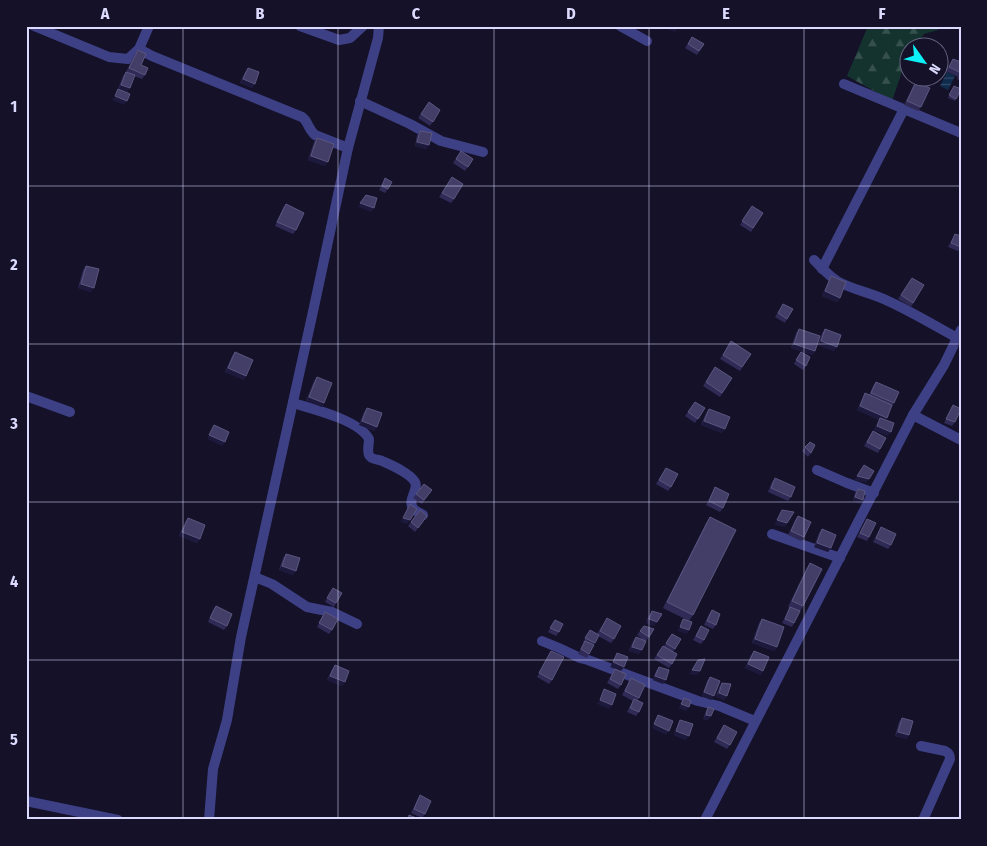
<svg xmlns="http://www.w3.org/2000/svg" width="987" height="846" font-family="'Fira Sans Condensed',sans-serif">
<defs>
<pattern id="forest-firs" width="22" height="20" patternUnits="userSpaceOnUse" patternTransform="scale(1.25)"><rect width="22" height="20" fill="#14332f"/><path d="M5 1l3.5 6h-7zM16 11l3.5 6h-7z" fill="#36504e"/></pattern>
<pattern id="water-rules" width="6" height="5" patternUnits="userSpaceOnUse" patternTransform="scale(1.25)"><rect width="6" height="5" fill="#102c4d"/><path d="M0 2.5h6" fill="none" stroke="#324a68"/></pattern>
</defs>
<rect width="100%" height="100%" fill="#141129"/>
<!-- forest -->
<path fill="url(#forest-firs)" d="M 868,26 L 940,26 L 938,30 L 924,34 L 915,47 L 910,48 L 909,55 L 906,60 L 892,101 L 847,76 Z"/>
<!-- water -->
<path fill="url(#water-rules)" d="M 947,72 L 955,76 L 948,90 L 940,86 Z"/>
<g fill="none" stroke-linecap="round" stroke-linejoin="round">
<!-- minor -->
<g stroke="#3e4086" stroke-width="10">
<path d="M 34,26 L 109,57 L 128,59 L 139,49 L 149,26"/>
<path d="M 300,26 L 339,40 L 350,38 L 363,26"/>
<path d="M 620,26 L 647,41"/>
<path d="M 139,49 L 152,56 L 302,117 C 308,121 308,129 315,135 L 348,148"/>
<path d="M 844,84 L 961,133"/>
<path d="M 360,101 L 410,124 L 441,141 L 483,152"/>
<path d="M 814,260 C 821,267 828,275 837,281 C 853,290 872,293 888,301 C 912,312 934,325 957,338"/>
<path d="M 822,269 L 904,109"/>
<path d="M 26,396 L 70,412"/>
<path d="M 293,403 C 313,409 359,420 369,439 C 369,444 367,451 369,455 C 371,460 378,459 382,461 C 391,465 410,473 415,482 C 419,490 407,500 413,508 C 415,511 420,513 423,515"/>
<path d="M 913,415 L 961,440"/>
<path d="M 817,470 L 847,483 L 874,493"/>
<path d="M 772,534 L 840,558"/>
<path d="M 255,577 L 272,584 L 307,607 L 332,612 L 357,624"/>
<path d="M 542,641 L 559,648 L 580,658 L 588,660 L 625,674 L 698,701 L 719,706 L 755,721"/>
<path d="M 921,746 L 945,751 C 949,753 950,755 950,759 L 923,820"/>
<path d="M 26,801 L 118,820"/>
<path d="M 209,820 L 213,769 L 227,720 L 241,637 L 314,307 L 348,148 L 378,38 L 379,26"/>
<path d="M 705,820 L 913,415 L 944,365 L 961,330"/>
</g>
</g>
<!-- wall -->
<g fill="#302b56">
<path d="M 692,37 L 704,44 L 697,55 L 685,48 Z"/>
<path d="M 138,50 L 141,65 L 145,75 L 142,79 L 134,76 L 130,88 L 127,92 L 118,89 L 123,76 L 126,72 L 135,54 Z"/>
<path d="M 953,59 L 961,62 L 961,81 L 957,79 L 959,75 L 958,77 L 946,71 Z"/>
<path d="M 248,68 L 255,84 L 252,88 L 240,83 L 245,72 Z"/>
<path d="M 916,82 L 921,107 L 918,111 L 904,105 L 913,86 Z"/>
<path d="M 953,88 L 956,99 L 955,101 L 948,98 Z"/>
<path d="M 429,102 L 440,110 L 430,126 L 418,118 Z"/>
<path d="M 420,131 L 429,145 L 426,149 L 415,146 L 417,135 Z"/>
<path d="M 317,138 L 325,166 L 308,160 L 314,142 Z"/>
<path d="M 461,151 L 473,159 L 465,171 L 453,163 Z"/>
<path d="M 452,177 L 454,199 L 451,203 L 439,197 Z"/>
<path d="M 385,178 L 388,189 L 385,193 L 379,190 Z"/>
<path d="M 286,204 L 296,230 L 293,234 L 275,226 L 283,208 Z"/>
<path d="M 752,206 L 763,213 L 751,232 L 740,225 Z"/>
<path d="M 955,234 L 961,247 L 958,251 L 948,247 Z"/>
<path d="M 86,266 L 91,292 L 78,288 L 83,270 Z"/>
<path d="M 831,276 L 840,298 L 837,302 L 822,296 L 829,280 Z"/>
<path d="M 912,278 L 924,285 L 911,307 L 898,299 Z"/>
<path d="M 783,304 L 787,319 L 785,323 L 775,317 Z"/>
<path d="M 799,329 L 815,351 L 812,355 L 791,348 L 796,333 Z"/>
<path d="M 825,329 L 834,351 L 818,345 L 822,333 Z"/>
<path d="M 961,338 L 961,348 L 957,346 Z"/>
<path d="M 731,341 L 751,354 L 740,371 L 720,359 Z"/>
<path d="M 235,352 L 244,380 L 225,372 L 232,356 Z"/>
<path d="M 801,352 L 806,366 L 803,370 L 794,364 Z"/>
<path d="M 715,367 L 732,378 L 720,397 L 703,386 Z"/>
<path d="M 317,377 L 324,403 L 322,407 L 306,401 L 314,381 Z"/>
<path d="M 876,382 L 894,403 L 891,407 L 885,420 L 888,436 L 874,430 L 879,420 L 857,410 L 863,397 L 865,393 L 869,395 L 873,386 Z"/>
<path d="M 695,402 L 705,408 L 695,423 L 685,416 Z"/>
<path d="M 953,405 L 955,422 L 952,426 L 944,423 Z"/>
<path d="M 367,408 L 377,427 L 374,431 L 359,425 L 364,412 Z"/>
<path d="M 709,409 L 722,433 L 701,425 L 706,413 Z"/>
<path d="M 873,431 L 880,449 L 878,453 L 864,446 Z"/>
<path d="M 805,447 L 811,453 L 808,457 L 802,451 Z"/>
<path d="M 666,468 L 671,487 L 668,491 L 656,484 Z"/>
<path d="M 775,478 L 791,497 L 788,501 L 768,492 L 772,482 Z"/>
<path d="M 424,484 L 432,490 L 422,504 L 413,498 Z"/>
<path d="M 715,487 L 723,508 L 720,512 L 706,505 Z"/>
<path d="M 858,489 L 863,500 L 860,504 L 853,501 L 855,493 Z"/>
<path d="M 420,510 L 427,516 L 415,532 L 408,526 Z"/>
<path d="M 798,516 L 804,537 L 801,541 L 788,535 L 795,520 Z"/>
<path d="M 710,517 L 693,615 L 689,621 L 663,608 L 706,523 Z"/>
<path d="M 188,518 L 200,539 L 197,543 L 179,536 L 185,522 Z"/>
<path d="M 867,519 L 869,537 L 867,541 L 857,537 Z"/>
<path d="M 881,527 L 891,545 L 888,549 L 873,542 Z"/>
<path d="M 822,529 L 831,548 L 828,552 L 814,547 L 819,533 Z"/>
<path d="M 286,554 L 293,575 L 279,570 L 283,558 Z"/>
<path d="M 810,563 L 803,606 L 792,627 L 782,623 L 790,608 L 788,607 L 806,569 Z"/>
<path d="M 330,592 L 336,603 L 334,607 L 325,602 Z"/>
<path d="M 216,606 L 227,626 L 224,630 L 208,622 L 213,610 Z"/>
<path d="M 712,610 L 716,625 L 713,629 L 704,625 L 709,614 Z"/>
<path d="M 652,611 L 654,626 L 646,623 L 649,615 Z"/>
<path d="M 325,612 L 332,630 L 329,634 L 317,627 Z"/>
<path d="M 607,618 L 614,639 L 611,643 L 598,636 L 587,658 L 578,654 L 584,642 L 583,642 L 590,630 L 597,634 Z"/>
<path d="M 762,619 L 777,647 L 774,651 L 752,643 L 759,623 Z"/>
<path d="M 555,620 L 559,632 L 556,636 L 548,632 Z"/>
<path d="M 644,626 L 654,629 L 646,641 L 639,654 L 629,651 L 633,641 L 636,637 L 645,641 L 637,635 Z"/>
<path d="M 701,626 L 704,640 L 701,644 L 693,640 Z"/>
<path d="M 672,634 L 681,639 L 673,652 L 672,664 L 669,668 L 654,659 L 660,650 L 664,646 Z"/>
<path d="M 551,651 L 552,680 L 549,684 L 537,677 Z"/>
<path d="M 754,651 L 761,675 L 745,668 L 751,655 Z"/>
<path d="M 335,665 L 342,686 L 327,680 L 332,669 Z"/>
<path d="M 659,667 L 663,684 L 653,680 L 656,671 Z"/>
<path d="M 615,669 L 621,685 L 618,689 L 607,683 Z"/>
<path d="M 710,677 L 711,700 L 702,696 L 707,681 Z"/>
<path d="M 631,678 L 639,698 L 637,701 L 639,712 L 636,716 L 627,712 L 633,701 L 622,695 Z"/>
<path d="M 722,683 L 727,696 L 724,700 L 716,697 L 719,687 Z"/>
<path d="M 708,707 L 708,720 L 703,719 L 706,711 Z"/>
<path d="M 902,718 L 909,735 L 906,739 L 895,736 L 899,722 Z"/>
<path d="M 680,720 L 686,740 L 674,735 L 678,724 Z"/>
<path d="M 724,725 L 730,745 L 727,749 L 714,742 Z"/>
<path d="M 420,795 L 425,814 L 422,818 L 411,813 Z"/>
</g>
<!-- shaded-wall -->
<g fill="#1d193c">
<path d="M 660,26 L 673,26 L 678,28 L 675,32 Z"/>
<path d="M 243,79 L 255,84 L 252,88 L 240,83 Z"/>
<path d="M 121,85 L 130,88 L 127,92 L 118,89 Z"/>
<path d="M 115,96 L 127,101 L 124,105 L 112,100 Z"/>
<path d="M 417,142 L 429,145 L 426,149 L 415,146 Z"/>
<path d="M 311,156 L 328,162 L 325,166 L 308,160 Z"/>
<path d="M 360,203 L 374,208 L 371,212 L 358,207 Z"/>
<path d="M 81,284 L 94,288 L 91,292 L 78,288 Z"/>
<path d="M 825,291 L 840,298 L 837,302 L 822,296 Z"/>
<path d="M 821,341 L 837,347 L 834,351 L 818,345 Z"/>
<path d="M 794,344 L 815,351 L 812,355 L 791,348 Z"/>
<path d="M 228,368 L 246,376 L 244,380 L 225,372 Z"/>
<path d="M 309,397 L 324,403 L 322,407 L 306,401 Z"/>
<path d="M 860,406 L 887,418 L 884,422 L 880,418 L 879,420 L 857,410 Z"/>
<path d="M 362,421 L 377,427 L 374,431 L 359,425 Z"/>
<path d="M 704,421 L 725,429 L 722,433 L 701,425 Z"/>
<path d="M 877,426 L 891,432 L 888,436 L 874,430 Z"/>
<path d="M 209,435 L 225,442 L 222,446 L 207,439 Z"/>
<path d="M 857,476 L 869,479 L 866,483 L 854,480 Z"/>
<path d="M 855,497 L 863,500 L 860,504 L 853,501 Z"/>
<path d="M 403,518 L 410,520 L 407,524 L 400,522 Z"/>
<path d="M 777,520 L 787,523 L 785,527 L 774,525 Z"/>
<path d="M 182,532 L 200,539 L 197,543 L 179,536 Z"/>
<path d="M 817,543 L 831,548 L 828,552 L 814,547 Z"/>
<path d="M 282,566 L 296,571 L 293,575 L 279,570 Z"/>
<path d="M 649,619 L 657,622 L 654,626 L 646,623 Z"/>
<path d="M 680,627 L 689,630 L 687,634 L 677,631 Z"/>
<path d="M 755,639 L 777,647 L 774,651 L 752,643 Z"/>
<path d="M 632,647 L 642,650 L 639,654 L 629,651 Z"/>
<path d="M 613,662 L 624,667 L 621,671 L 610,667 Z"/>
<path d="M 748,664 L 763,671 L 761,675 L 745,668 Z"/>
<path d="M 692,670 L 700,671 L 697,675 L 689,674 Z"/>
<path d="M 330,676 L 345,682 L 342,686 L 327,680 Z"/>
<path d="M 655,676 L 666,680 L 663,684 L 653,680 Z"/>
<path d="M 704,692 L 714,696 L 711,700 L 702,696 Z"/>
<path d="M 719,693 L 727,696 L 724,700 L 716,697 Z"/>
<path d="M 600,700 L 612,705 L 609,709 L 597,704 Z"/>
<path d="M 681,704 L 689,707 L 686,711 L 678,708 Z"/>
<path d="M 706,715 L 711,716 L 708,720 L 703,719 Z"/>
<path d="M 654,724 L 669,731 L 666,735 L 652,728 Z"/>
<path d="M 676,731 L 689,736 L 686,740 L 674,735 Z"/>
<path d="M 898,732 L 909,735 L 906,739 L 895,736 Z"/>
</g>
<!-- building -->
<g fill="#423e68" stroke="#5a567f">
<path d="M 692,37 L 704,44 L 699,51 L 688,44 Z"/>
<path d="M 138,50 L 146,54 L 141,65 L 148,68 L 145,75 L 129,68 Z"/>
<path d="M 953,59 L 961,62 L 961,73 L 949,67 Z"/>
<path d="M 248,68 L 259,72 L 255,84 L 243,79 Z"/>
<path d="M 126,72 L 135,75 L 130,88 L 121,85 Z"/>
<path d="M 916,82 L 930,88 L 921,107 L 907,101 Z"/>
<path d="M 954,86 L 961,89 L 956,99 L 949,95 Z"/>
<path d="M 118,89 L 130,94 L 127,101 L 115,96 Z"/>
<path d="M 429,102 L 440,110 L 433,122 L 421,114 Z"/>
<path d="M 420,131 L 432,133 L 429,145 L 417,142 Z"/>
<path d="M 317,138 L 334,144 L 328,162 L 311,156 Z"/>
<path d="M 461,151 L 473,159 L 468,167 L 456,159 Z"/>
<path d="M 452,177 L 463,184 L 454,199 L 442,193 Z"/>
<path d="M 385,178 L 392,182 L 388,189 L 382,186 Z"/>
<path d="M 366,195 L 377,198 L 374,208 L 360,203 Z"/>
<path d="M 286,204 L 304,213 L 296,230 L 277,222 Z"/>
<path d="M 752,206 L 763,213 L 753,228 L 742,221 Z"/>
<path d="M 955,234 L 961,236 L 961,247 L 951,243 Z"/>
<path d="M 86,266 L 99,269 L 94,288 L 81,284 Z"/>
<path d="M 831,276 L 846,282 L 840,298 L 825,291 Z"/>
<path d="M 912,278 L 924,285 L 913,303 L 901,295 Z"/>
<path d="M 783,304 L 793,309 L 787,319 L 778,313 Z"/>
<path d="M 799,329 L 820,336 L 815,351 L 794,344 Z"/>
<path d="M 825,329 L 841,335 L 837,347 L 821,341 Z"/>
<path d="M 731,341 L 751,354 L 742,367 L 723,355 Z"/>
<path d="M 235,352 L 253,360 L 246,376 L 228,368 Z"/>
<path d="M 801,352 L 810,357 L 806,366 L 796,360 Z"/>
<path d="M 715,367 L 732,378 L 722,393 L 706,382 Z"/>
<path d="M 317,377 L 332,383 L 324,403 L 309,397 Z"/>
<path d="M 876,382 L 899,392 L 894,403 L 871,393 Z"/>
<path d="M 865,393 L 892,405 L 887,418 L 860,406 Z"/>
<path d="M 695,402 L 705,408 L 698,419 L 688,412 Z"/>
<path d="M 953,405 L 961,409 L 955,422 L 946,419 Z"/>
<path d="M 367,408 L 382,413 L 377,427 L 362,421 Z"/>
<path d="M 709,409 L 730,417 L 725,429 L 704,421 Z"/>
<path d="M 880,418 L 894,423 L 891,432 L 877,426 Z"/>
<path d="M 214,425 L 229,432 L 225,442 L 209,435 Z"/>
<path d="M 873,431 L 886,438 L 880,449 L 867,442 Z"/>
<path d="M 810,442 L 815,445 L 811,453 L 805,447 Z"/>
<path d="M 864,465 L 874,471 L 869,479 L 857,476 Z"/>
<path d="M 666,468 L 678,474 L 671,487 L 659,480 Z"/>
<path d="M 775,478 L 795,487 L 791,497 L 771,488 Z"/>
<path d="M 424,484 L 432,490 L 424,500 L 416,494 Z"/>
<path d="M 715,487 L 729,494 L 723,508 L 709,501 Z"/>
<path d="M 858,489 L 865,491 L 863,500 L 855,497 Z"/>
<path d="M 410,504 L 417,509 L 410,520 L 403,518 Z"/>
<path d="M 420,510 L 427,516 L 418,528 L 411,522 Z"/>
<path d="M 782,510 L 794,512 L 787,523 L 777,520 Z"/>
<path d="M 798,516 L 811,522 L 804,537 L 791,531 Z"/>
<path d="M 710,517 L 736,530 L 693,615 L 667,602 Z"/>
<path d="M 188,518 L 205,525 L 200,539 L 182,532 Z"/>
<path d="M 867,519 L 876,523 L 869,537 L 860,533 Z"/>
<path d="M 881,527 L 896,534 L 891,545 L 876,538 Z"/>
<path d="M 822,529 L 836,535 L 831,548 L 817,543 Z"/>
<path d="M 286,554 L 300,558 L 296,571 L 282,566 Z"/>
<path d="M 810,563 L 822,569 L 803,606 L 792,601 Z"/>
<path d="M 333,588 L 342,593 L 336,603 L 327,598 Z"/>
<path d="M 216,606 L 232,614 L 227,626 L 210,618 Z"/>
<path d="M 790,607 L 800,611 L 794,623 L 785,619 Z"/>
<path d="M 712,610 L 720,614 L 716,625 L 707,621 Z"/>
<path d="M 652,611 L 662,614 L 657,622 L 649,619 Z"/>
<path d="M 325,612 L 338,619 L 332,630 L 319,623 Z"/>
<path d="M 607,618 L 621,626 L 614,639 L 600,631 Z"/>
<path d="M 683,619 L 692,622 L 689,630 L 680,627 Z"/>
<path d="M 762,619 L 784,627 L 777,647 L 755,639 Z"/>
<path d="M 555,620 L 563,624 L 559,632 L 550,628 Z"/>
<path d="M 644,626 L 654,629 L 649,637 L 640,631 Z"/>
<path d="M 701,626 L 709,630 L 704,640 L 696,636 Z"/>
<path d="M 590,630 L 599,635 L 595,643 L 585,638 Z"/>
<path d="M 672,634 L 681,639 L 675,649 L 666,643 Z"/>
<path d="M 636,637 L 646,641 L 642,650 L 632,647 Z"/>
<path d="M 585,641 L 594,645 L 589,654 L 581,649 Z"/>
<path d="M 663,646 L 677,654 L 672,664 L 657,655 Z"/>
<path d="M 551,651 L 564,657 L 552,680 L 539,673 Z"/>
<path d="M 754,651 L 769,657 L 763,671 L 748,664 Z"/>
<path d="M 617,653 L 628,657 L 624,667 L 613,662 Z"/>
<path d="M 705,659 L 700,671 L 692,670 L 698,660 Z"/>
<path d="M 335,665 L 349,671 L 345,682 L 330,676 Z"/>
<path d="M 659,667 L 669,670 L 666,680 L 655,676 Z"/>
<path d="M 615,669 L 626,674 L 621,685 L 610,679 Z"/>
<path d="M 710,677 L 720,681 L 714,696 L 704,692 Z"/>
<path d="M 631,678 L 645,685 L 639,698 L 625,691 Z"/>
<path d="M 722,683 L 731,684 L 727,696 L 719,693 Z"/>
<path d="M 604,689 L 616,694 L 612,705 L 600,700 Z"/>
<path d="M 684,698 L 691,701 L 689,707 L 681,704 Z"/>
<path d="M 634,699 L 643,703 L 639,712 L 630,708 Z"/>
<path d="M 708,707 L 714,709 L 711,716 L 706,715 Z"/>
<path d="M 658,715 L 673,721 L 669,731 L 654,724 Z"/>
<path d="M 902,718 L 913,721 L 909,735 L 898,732 Z"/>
<path d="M 680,720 L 693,724 L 689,736 L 676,731 Z"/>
<path d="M 724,725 L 737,732 L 730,745 L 717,738 Z"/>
<path d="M 420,795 L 431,801 L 425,814 L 414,809 Z"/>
<path d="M 409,815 L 421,820 L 408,820 Z"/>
</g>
<!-- grid -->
<path fill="none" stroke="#dcdafe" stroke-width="1" stroke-opacity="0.55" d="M 183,26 L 183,820M 338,26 L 338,820M 494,26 L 494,820M 649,26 L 649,820M 804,26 L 804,820M 26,186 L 961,186M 26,344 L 961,344M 26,502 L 961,502M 26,660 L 961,660"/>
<!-- border -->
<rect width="987" height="846" fill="none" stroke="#141129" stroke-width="55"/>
<!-- north arrow -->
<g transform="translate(924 62) rotate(123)"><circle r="24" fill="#141129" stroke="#64617e"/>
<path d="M0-4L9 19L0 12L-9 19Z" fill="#0cf1f8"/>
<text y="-8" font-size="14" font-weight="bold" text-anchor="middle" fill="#dcdafe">N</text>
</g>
<rect x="28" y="28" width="932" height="790" fill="none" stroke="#dcdafe" stroke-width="2"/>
<g font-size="16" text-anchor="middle" font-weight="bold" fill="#dcdafe">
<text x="105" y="19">A</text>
<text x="260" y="19">B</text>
<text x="416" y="19">C</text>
<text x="571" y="19">D</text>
<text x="726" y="19">E</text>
<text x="882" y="19">F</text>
<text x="14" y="112">1</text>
<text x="14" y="270">2</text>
<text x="14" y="429">3</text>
<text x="14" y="587">4</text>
<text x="14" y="745">5</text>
</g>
</svg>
